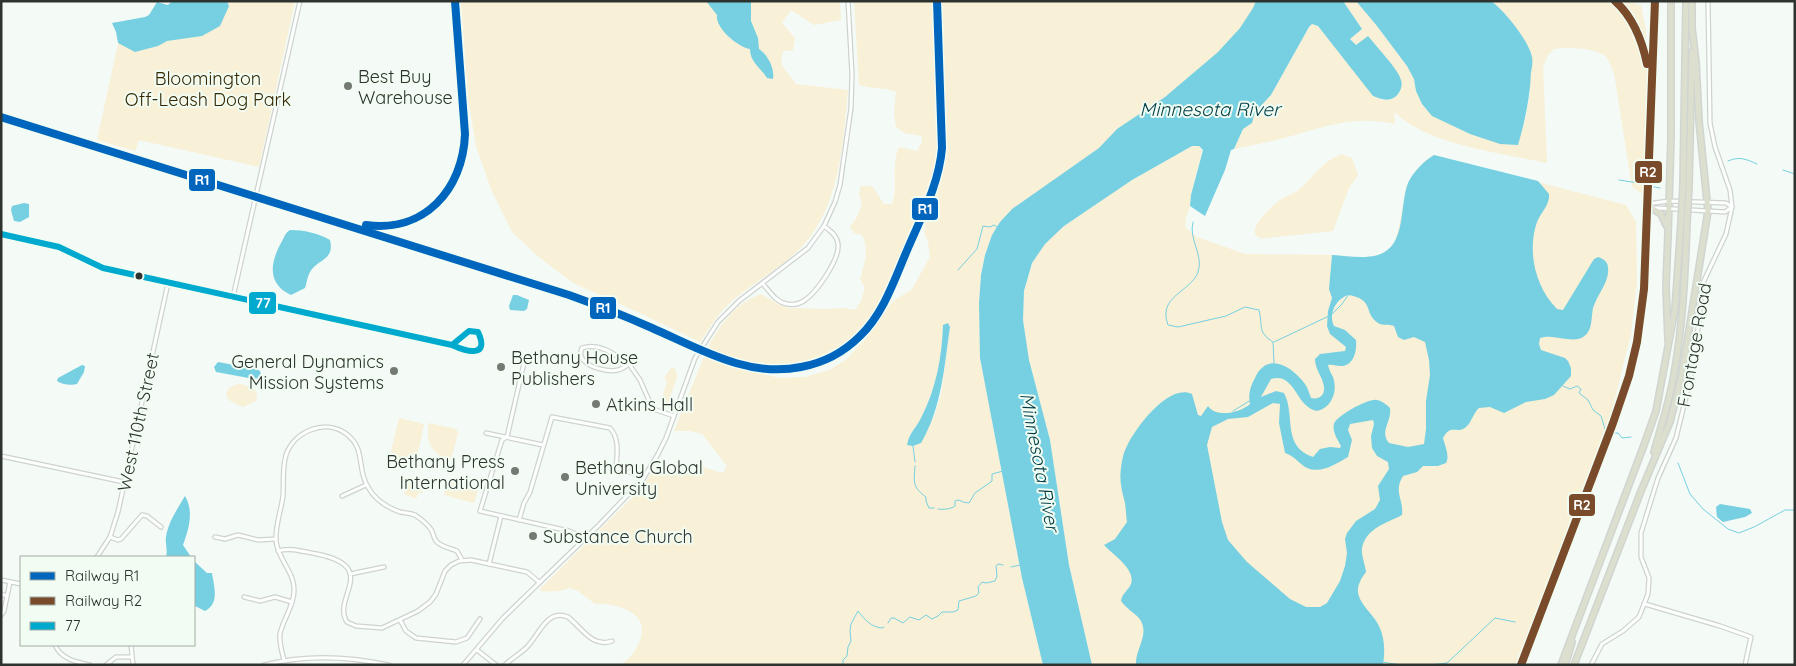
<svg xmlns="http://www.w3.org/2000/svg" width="1796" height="666" font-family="Quicksand,sans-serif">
<rect width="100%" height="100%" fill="#f4faf5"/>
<!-- green -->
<g fill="#f8f0d7" fill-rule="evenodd">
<path d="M 172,1 L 295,1 L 259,167 L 139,140 L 135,151 L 97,140 L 121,30 L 164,39 Z"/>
<path d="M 461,1 L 840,1 L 841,20 L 814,25 L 791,10 L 782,23 L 795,38 L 793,50 L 783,51 L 781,64 L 796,84 L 848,90 C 843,140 841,195 810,237 C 788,267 747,283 722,311 C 714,320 707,332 700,342 L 644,315 L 573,283 L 540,258 L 512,232 L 491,189 L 476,146 L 468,98 Z"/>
<path d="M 854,1 L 935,1 C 933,55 946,111 937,164 C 936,172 932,179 929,186 C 923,201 917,216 910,232 C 882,299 864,365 777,366 C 753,366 729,361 708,347 C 719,326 737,302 761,294 L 778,304 L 789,308 L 825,309 L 844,308 L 855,310 L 861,301 L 865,288 L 860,279 C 864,264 870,250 862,235 L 854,233 L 850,227 L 857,217 L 862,204 L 859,194 L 861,186 L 872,186 L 884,204 L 892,204 C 899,186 890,166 899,147 L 917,151 L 922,142 L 922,136 L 904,133 L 896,127 L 894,113 L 896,92 C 884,87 871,89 859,85 Z"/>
<path d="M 941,1 L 1256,1 C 1242,41 1178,88 1144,112 L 1176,119 L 1047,185 L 1012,209 L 1000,222 L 992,235 L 985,255 L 981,275 L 979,303 L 980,358 L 1022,578 L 1043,665 L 620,665 C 635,657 651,630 636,616 C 627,607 607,603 595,604 L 578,591 L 570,588 C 563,591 546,593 539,590 L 640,490 L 655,468 L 691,472 L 699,466 L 723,473 L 727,466 L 702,434 L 690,431 L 674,431 L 705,354 L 743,370 L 780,378 L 805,377 L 829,370 L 847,359 L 869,335 L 892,302 L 912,289 L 930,257 L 928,242 L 924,232 L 927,214 L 942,172 L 946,150 ZM 948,323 L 950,327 L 941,395 L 934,417 L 907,445 L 910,434 L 921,419 L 932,391 L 940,365 Z"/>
<path d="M 1343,1 L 1356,1 L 1377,26 L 1407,66 L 1414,79 L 1416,91 L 1422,104 L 1432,116 L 1517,145 L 1524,125 L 1530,94 L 1500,8 L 1491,1 L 1626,1 L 1641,5 L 1646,32 L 1653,201 L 1632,187 L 1614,73 C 1611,67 1609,60 1605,56 C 1594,47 1567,47 1554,49 L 1548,55 L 1543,67 L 1547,163 C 1501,153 1428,145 1394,112 L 1395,124 C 1357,116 1332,124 1295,135 C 1275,141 1255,145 1234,149 L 1243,129 L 1252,123 L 1254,112 L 1271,95 L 1309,27 L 1312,24 L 1318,26 L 1381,100 C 1389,100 1394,100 1399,93 C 1409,77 1378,49 1368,37 L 1356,46 L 1350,39 L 1362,29 Z"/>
<path d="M 1192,146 L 1199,146 L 1202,151 L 1191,195 L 1190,206 L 1186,218 L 1185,227 L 1197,237 L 1245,254 L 1332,255 L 1329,289 L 1332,298 L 1328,311 L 1332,322 C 1331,303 1349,285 1365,302 C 1368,305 1368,309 1370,313 C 1372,316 1376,319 1378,322 L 1408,183 L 1425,161 L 1434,155 L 1626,205 L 1636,222 L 1637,282 L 1631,334 L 1608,427 L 1561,551 L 1521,665 L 1092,665 L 1069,565 L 1050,440 L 1029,360 L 1023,320 L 1024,291 L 1032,263 L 1045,244 L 1064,226 L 1132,180 Z"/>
<path d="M 1341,154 L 1352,158 L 1358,175 L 1349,188 L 1333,231 L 1268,238 C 1263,239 1257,239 1255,233 C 1252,223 1275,203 1283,198 C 1288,195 1295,193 1300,189 C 1314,176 1322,162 1341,154 Z"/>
<path d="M 672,367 L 676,370 L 677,377 L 668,403 L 663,404 L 661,401 L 667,381 L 664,378 Z"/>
<path d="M 240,384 C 251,387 260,388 256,401 L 243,407 L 229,400 L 226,395 C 228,387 232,385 240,384 Z"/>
<path d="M 399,418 L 424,424 L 416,462 L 390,456 Z"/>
<path d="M 429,423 L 456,429 L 458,433 L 451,460 C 432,455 425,442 429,423 Z"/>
<path d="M 407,477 L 425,483 L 422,493 L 419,492 L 416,499 L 404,494 L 407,487 L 404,486 Z"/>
<path d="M 448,481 L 478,490 L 474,503 L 444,495 Z"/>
</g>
<!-- water -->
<g fill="#77d0e1" fill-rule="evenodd">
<path d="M 172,1 L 227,1 L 229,6 L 220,26 L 202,36 L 167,41 L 158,46 L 135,52 L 118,43 L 116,32 L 112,23 L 145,17 L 149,15 L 157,2 L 168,5 Z"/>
<path d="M 706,1 L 751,1 L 751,21 L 758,38 L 759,49 C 767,54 775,68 773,79 L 767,78 C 760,67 750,62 750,49 C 738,47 715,28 717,15 Z"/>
<path d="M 1256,1 L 1343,1 L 1362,29 L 1350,39 L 1356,45 L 1368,36 C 1375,45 1399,70 1401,80 C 1403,86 1400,93 1395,97 C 1388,102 1380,99 1373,96 L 1318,26 L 1312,24 L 1309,27 L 1271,95 L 1255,112 L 1252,123 L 1243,129 L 1234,149 L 1231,150 L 1225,170 L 1205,216 L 1190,206 L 1191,195 L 1203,150 L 1199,146 L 1192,146 L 1132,180 L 1064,226 L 1045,244 L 1032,263 L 1024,291 L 1023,320 L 1029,360 L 1050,440 L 1069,565 L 1092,665 L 1043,665 L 1022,578 L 980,358 L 979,303 L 981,275 L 985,255 L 992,235 L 1000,222 L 1012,209 L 1099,148 L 1117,129 L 1165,97 L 1218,52 L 1240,28 L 1253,8 Z"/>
<path d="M 1356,1 L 1491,1 C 1505,11 1529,41 1532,57 C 1533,61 1532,68 1531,72 C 1530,98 1525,121 1518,145 L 1500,144 L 1470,134 L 1432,116 L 1422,104 L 1416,91 L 1414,79 L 1407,66 L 1377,26 Z"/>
<path d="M 1434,155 L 1538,181 L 1549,194 C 1550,205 1541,212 1537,222 C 1527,251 1535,287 1557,309 L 1563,310 L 1594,259 L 1598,257 C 1604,259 1608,262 1608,268 C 1610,281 1597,295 1593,308 C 1591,318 1593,331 1583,337 C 1571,344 1554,333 1540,338 L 1539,344 L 1541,350 L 1565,358 L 1568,361 L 1571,368 L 1571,376 L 1554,395 L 1545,399 L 1526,402 L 1504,413 L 1490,407 L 1479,408 C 1473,413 1472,422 1466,427 C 1457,435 1451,423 1443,438 C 1445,446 1450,456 1446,463 L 1438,466 L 1423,466 L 1417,472 L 1403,476 C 1393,492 1404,499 1402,515 C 1387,523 1366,528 1362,548 C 1361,555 1365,564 1366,572 C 1364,575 1361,578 1360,582 C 1351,599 1373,612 1379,626 C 1385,639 1385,651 1383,665 L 1136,665 C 1135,648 1151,634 1139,618 C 1133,612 1126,608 1121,601 C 1122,593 1128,591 1131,584 C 1136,569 1113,555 1104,545 L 1115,539 L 1127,522 C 1126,516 1126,509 1125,503 C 1122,491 1119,481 1121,468 C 1122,461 1123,453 1127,446 C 1136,427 1169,383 1192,394 L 1198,415 L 1201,416 L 1208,406 C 1216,418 1240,413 1250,404 C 1248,394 1250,387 1255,378 C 1267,351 1292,366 1305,384 C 1308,388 1309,393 1311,398 C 1319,400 1325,395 1324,387 C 1323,377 1315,370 1315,359 L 1320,354 L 1345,351 L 1346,347 L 1330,334 L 1327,326 L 1328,311 L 1332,298 L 1329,289 L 1332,255 C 1347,256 1364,259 1378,255 C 1407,246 1399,206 1408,183 C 1413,172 1424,161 1434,155 ZM 1348,295 C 1375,299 1363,313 1378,323 C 1383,326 1389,324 1394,326 L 1398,337 L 1404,340 L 1414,337 L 1425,342 L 1429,360 L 1430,375 L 1426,401 L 1426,429 L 1424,444 L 1408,447 L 1389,443 C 1379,431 1392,422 1390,408 C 1386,404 1382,401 1377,400 C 1369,398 1336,416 1334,424 C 1332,431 1337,439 1341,446 L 1340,448 L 1330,447 L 1320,449 L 1313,457 C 1281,446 1296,415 1284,393 L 1276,391 L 1261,397 L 1271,379 C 1296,372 1295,407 1317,411 C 1332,408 1338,391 1333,377 C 1331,373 1329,370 1328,365 C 1333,364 1336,366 1341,366 C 1354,366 1357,350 1356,340 L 1345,330 L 1334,326 C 1328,314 1336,299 1348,295 ZM 1273,403 L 1280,404 L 1279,423 L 1285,453 C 1294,456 1298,462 1305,467 C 1320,475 1336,464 1348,457 L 1352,440 L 1348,430 L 1350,424 L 1373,420 L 1374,424 L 1371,436 L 1372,448 L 1377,456 L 1388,462 L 1389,469 L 1378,486 L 1380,500 L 1375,509 L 1356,521 L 1347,533 L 1345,539 L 1347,553 L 1345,566 L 1340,581 L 1327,603 L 1320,607 L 1306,607 L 1290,599 L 1247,562 L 1228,540 L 1222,522 L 1207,445 L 1212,427 L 1228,419 L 1248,417 Z"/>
<path d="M 24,203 L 29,204 L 29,217 L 20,222 L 14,221 L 11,210 L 12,206 Z"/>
<path d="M 290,230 C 304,230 318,233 330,240 C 335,261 317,259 310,272 C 307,277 307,283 305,288 L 291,295 C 267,284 270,263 281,243 C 284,238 285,233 290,230 Z"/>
<path d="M 513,295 L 517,295 L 529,300 L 527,309 L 524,311 L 510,310 L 509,306 Z"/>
<path d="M 948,323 L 950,327 C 944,368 942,407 921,443 L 913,446 L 907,445 C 910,431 915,430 921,418 C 936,389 942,357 943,325 Z"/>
<path d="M 218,362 L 256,369 L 260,371 L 261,375 L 259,378 L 254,379 L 216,372 L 214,367 Z"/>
<path d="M 82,365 L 85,366 L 84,372 L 77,384 C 71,386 61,384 57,381 L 58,378 Z"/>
<path d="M 185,496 C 194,511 189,529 183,545 L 191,557 L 166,557 C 168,550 165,544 166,537 C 168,522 178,508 185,496 Z"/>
<path d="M 1720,504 L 1750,509 L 1752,513 L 1745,517 L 1723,522 L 1717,517 L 1716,507 Z"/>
<path d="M 194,561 L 207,573 L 212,573 C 214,587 220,603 205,611 L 195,606 L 194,602 Z"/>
</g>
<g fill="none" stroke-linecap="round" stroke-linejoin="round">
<!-- stream -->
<g stroke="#77d0e1" stroke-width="1">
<path d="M 1728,161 C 1739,156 1746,159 1757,164"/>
<path d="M 1783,170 L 1795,174"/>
<path d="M 1619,180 L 1638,183"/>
<path d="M 1650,186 L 1660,188"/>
<path d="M 1193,222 C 1188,239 1204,255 1198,272 C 1191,292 1157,296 1168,325 L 1178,327 L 1226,316 L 1245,307 L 1259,310 C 1263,326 1257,332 1273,342 L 1274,363"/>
<path d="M 958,270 L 977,249 L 983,226 L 990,227 L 994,225 L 997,227"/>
<path d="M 1332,314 L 1342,304 L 1349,294"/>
<path d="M 1274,342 L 1329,316"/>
<path d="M 1563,386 L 1570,389 L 1577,386 L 1581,389 L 1579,393 L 1588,400 L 1593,410 L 1601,416 L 1605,429"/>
<path d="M 1233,411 L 1251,400"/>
<path d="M 1613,433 L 1618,433 L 1622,438 L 1631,437"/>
<path d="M 913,446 L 915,462"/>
<path d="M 1678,463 L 1690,494 L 1703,509 L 1728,529 L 1739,533 L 1754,527 L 1785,510 L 1795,510"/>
<path d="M 915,466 C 914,482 912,487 926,497 L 926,501 L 929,508 L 934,508"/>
<path d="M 938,509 C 943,510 951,509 955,506 L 955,501 L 959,500 L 963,502 L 969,503 L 975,493 L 992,481 L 992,474 L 1003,471"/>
<path d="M 1011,567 L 1020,565"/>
<path d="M 888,623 L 891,618 L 894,618 L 903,623 L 910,617 L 919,620 L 926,615 L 932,619 L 938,616 L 942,612 L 953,612 L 958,610 L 959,601 L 976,596 L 979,593 L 978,587 L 982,582 L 986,583 L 995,581 L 997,576 L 996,566 L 998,564 L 1003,565"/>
<path d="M 1382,662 L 1401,665"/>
<path d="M 843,665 L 843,660 L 847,656 L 848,647 L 851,641 L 850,631 L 851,624 L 858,611 C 865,620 871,627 882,628 L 884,627"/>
<path d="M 1430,665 L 1447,663 L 1495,618 L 1515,622"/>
</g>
<!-- minor casing -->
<g stroke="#cfd3cf" stroke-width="5.5">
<g id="minor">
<path d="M 1669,201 L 1726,203 L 1732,207 L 1725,212 L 1658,208 L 1651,208 L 1647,204 Z"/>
<path d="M 1,234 L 59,247 L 103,268 L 452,345 C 467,352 490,358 478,332 L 469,331 L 452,345"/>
<path d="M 763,284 C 770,292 776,302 787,304 C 793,305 800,304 805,300 C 817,292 840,259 838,244 C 837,235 830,231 824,226"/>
<path d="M 233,297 L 300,1"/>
<path d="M 524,363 L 507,437 L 502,440 L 480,511 L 569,531 L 576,534 L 583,540"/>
<path d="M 629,364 C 616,355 599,342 582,348 C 574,365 606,373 618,370 C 622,369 625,367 629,364 L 640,380 L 651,405 L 656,410 L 674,416"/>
<path d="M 486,433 L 543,445"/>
<path d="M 1,456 L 124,482"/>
<path d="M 342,496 L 366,485"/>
<path d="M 519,520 L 524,503 L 530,492 L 552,417 L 610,428 C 620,439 617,455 616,468 L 644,477"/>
<path d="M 110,537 L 118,540 L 121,539 L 142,515 L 147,516 L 161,527"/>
<path d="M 215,537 L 225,539 L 238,535 L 258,540 L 276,539"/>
<path d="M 278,551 C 290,547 305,552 317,554 C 381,567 331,598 347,622 L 356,626 L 382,628 L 418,611 L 430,602 L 436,594 L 445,571 L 451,565 L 459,561 L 471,560 L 527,572 L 539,582"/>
<path d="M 97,557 L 110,537 L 118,512 L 168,283"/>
<path d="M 489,564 L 501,516"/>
<path d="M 350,574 L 384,567"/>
<path d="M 1,580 L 21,584"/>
<path d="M 1,594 L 7,596"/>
<path d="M 244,597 L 260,601 L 275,597 L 292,602"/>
<path d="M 1645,604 L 1720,626 L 1751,637 L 1745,665"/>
<path d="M 1,615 L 4,611 L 10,582"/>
<path d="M 400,620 L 406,631 L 416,638 L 456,642 L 467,638 L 480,619"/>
<path d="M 55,645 C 61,659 76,662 90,665"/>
<path d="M 131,645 L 133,665"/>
<path d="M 477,650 L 496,665"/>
<path d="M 284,660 C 282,652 279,643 280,634 C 283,619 294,606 294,591 C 295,572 278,560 276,541 C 275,526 281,511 283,496 C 284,482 282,468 286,455 C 294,431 325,419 345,433 C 367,448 356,469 368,487 C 375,500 386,507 400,512 C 405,513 410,513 415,515 C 421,519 428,524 432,531 C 433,534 434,538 436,541 C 441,547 450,548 457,551 L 462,560"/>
<path d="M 106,665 L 116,657 L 131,657"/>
<path d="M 264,665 C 306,654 347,656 389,665"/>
<path d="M 463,665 L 503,618 L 599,525 L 643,479 L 658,454 L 666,438 L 695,358 L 718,322 L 739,301 L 808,248 L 824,226 L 835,202 L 840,185 L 851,108 L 852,74 L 848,1"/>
<path d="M 505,665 C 512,658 520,654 527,647 C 539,635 547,608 568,617 C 582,628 592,648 612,641"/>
<path d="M 1591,665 L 1602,644 L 1623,631 L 1639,617 L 1648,594 L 1649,578 L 1641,557 L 1641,533 L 1658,478 L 1676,438 L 1690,381 L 1699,322 L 1702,285 L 1726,234 L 1732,207 L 1730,190 L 1715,147 L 1710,123 L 1708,1"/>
</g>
</g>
<!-- highway casing -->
<g stroke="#d1d5d1" stroke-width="8">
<g id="highway">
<path d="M 1692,1 L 1692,31"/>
<path d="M 1683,185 L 1686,1"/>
<path d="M 1689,186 L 1692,52"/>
<path d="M 1651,208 L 1661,214 L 1666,225"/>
<path d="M 1668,234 L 1666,286 L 1668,340"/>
<path d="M 1668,236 L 1671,138 L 1671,1"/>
<path d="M 1654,452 C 1661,426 1670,400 1674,374 C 1683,324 1685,274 1687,224"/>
<path d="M 1561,665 L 1644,445 L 1656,411 L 1675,309 L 1681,223"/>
<path d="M 1565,665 L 1572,642"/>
<path d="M 1574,665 L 1641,491 L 1670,422 L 1682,374 L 1708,211 L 1699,121 L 1696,62 L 1692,28"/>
</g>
</g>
<!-- minor -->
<use href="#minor" stroke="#fdfefe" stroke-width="3"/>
<!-- highway -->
<use href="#highway" stroke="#dcdfce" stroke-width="5"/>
<!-- highway-bridge casing -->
<g stroke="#d1d5d1" stroke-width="8" stroke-linecap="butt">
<g id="highway-bridge">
<path d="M 1681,223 L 1683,185"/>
<path d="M 1687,224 L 1689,186"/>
</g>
</g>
<!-- highway-bridge -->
<use href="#highway-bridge" stroke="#dcdfce" stroke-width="5"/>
<!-- bus-1 casing -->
<g stroke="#f1fdf3" stroke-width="10">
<path id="bus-1" d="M 1,234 L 59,247 L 103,268 L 452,345 C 467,352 490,358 478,332 L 469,331 L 452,345"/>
</g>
<!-- bus-1 -->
<use href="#bus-1" stroke="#00a9ce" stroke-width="6"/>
<!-- rail-1 casing -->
<g stroke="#f1fdf3" stroke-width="11">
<g id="rail-1">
<path d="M 1,117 C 190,177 380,235 569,295 C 597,305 625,316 652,328 C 700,349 748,378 801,367 C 823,363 844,352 860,336 C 884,313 895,278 908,248 C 922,215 939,184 942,148 L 937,1"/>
<path d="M 366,225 C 424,233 463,190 465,134 L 455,1"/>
</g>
</g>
<!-- rail-2 casing -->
<g stroke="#f1fdf3" stroke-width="11">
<g id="rail-2">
<path d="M 1615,1 C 1633,17 1642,40 1647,64"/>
<path d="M 1521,665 L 1613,423 L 1629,376 L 1637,342 L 1644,289 L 1655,1"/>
</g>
</g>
<!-- rail-1 -->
<use href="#rail-1" stroke="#0065bd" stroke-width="8"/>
<!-- rail-2 -->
<use href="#rail-2" stroke="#7a4b2a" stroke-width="8"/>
</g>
<!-- markers -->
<g fill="#747974" stroke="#f1fdf3" stroke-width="2">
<circle cx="348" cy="86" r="5"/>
<circle cx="501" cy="367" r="5"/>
<circle cx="394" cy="371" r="5"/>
<circle cx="596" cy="404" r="5"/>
<circle cx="515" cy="471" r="5"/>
<circle cx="565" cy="477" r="5"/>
<circle cx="533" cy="536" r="5"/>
</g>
<circle fill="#2f332f" stroke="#f1fdf3" stroke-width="2" cx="139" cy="276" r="4.5"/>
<g text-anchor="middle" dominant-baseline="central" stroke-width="4" stroke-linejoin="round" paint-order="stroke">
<!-- poi labels -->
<g font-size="18" fill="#2f332f" stroke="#f1fdf3" text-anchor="start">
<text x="358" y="76">Best Buy<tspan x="358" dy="21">Warehouse</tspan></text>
<text x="511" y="357">Bethany House<tspan x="511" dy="21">Publishers</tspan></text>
<text x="384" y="361" text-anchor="end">General Dynamics<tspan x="384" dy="21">Mission Systems</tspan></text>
<text x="606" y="404">Atkins Hall</text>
<text x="505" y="461" text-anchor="end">Bethany Press<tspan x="505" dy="21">International</tspan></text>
<text x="575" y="467">Bethany Global<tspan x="575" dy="21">University</tspan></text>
<text x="543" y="536">Substance Church</text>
</g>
<!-- park labels -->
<g font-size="18" fill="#362601" stroke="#f1fdf3">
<text x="208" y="78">Bloomington<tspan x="208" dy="21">Off-Leash Dog Park</tspan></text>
</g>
<!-- street labels -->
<g font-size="18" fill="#2f332f" stroke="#f1fdf3">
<text transform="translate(1694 345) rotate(-80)">Frontage Road</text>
<text transform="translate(138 422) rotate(-78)">West 110th Street</text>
</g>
<!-- water labels -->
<g font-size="19" font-style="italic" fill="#013c47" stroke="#f1fdf3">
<text x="1210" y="109">Minnesota River</text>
<text transform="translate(1040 462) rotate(79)">Minnesota River</text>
</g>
</g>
<g stroke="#f1fdf3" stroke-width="2">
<rect x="1634" y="160" width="29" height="24" rx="5" fill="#7a4b2a"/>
<rect x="188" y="168" width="28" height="24" rx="5" fill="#0065bd"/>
<rect x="911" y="197" width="28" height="24" rx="5" fill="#0065bd"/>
<rect x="248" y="291" width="29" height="24" rx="5" fill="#00a9ce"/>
<rect x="589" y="296" width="28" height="24" rx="5" fill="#0065bd"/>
<rect x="1568" y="493" width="28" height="24" rx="5" fill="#7a4b2a"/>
</g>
<g font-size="14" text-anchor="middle" font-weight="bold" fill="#fff">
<text x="1648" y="177">R2</text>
<text x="202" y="185">R1</text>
<text x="925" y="214">R1</text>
<text x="263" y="308">77</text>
<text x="603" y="313">R1</text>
<text x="1582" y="510">R2</text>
</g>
<!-- border -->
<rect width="1796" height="666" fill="none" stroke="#2f332f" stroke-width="5"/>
<!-- legend -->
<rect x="20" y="556" width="175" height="90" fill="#f1fdf3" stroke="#a3aca5"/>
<rect x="30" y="572" width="25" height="8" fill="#0065bd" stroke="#a3aca5"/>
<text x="65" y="581" font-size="15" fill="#2f332f">Railway R1</text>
<rect x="30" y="597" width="25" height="8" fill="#7a4b2a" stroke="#a3aca5"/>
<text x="65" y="606" font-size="15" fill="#2f332f">Railway R2</text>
<rect x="30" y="622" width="25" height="8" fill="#00a9ce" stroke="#a3aca5"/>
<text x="65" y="631" font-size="15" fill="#2f332f">77</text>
</svg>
